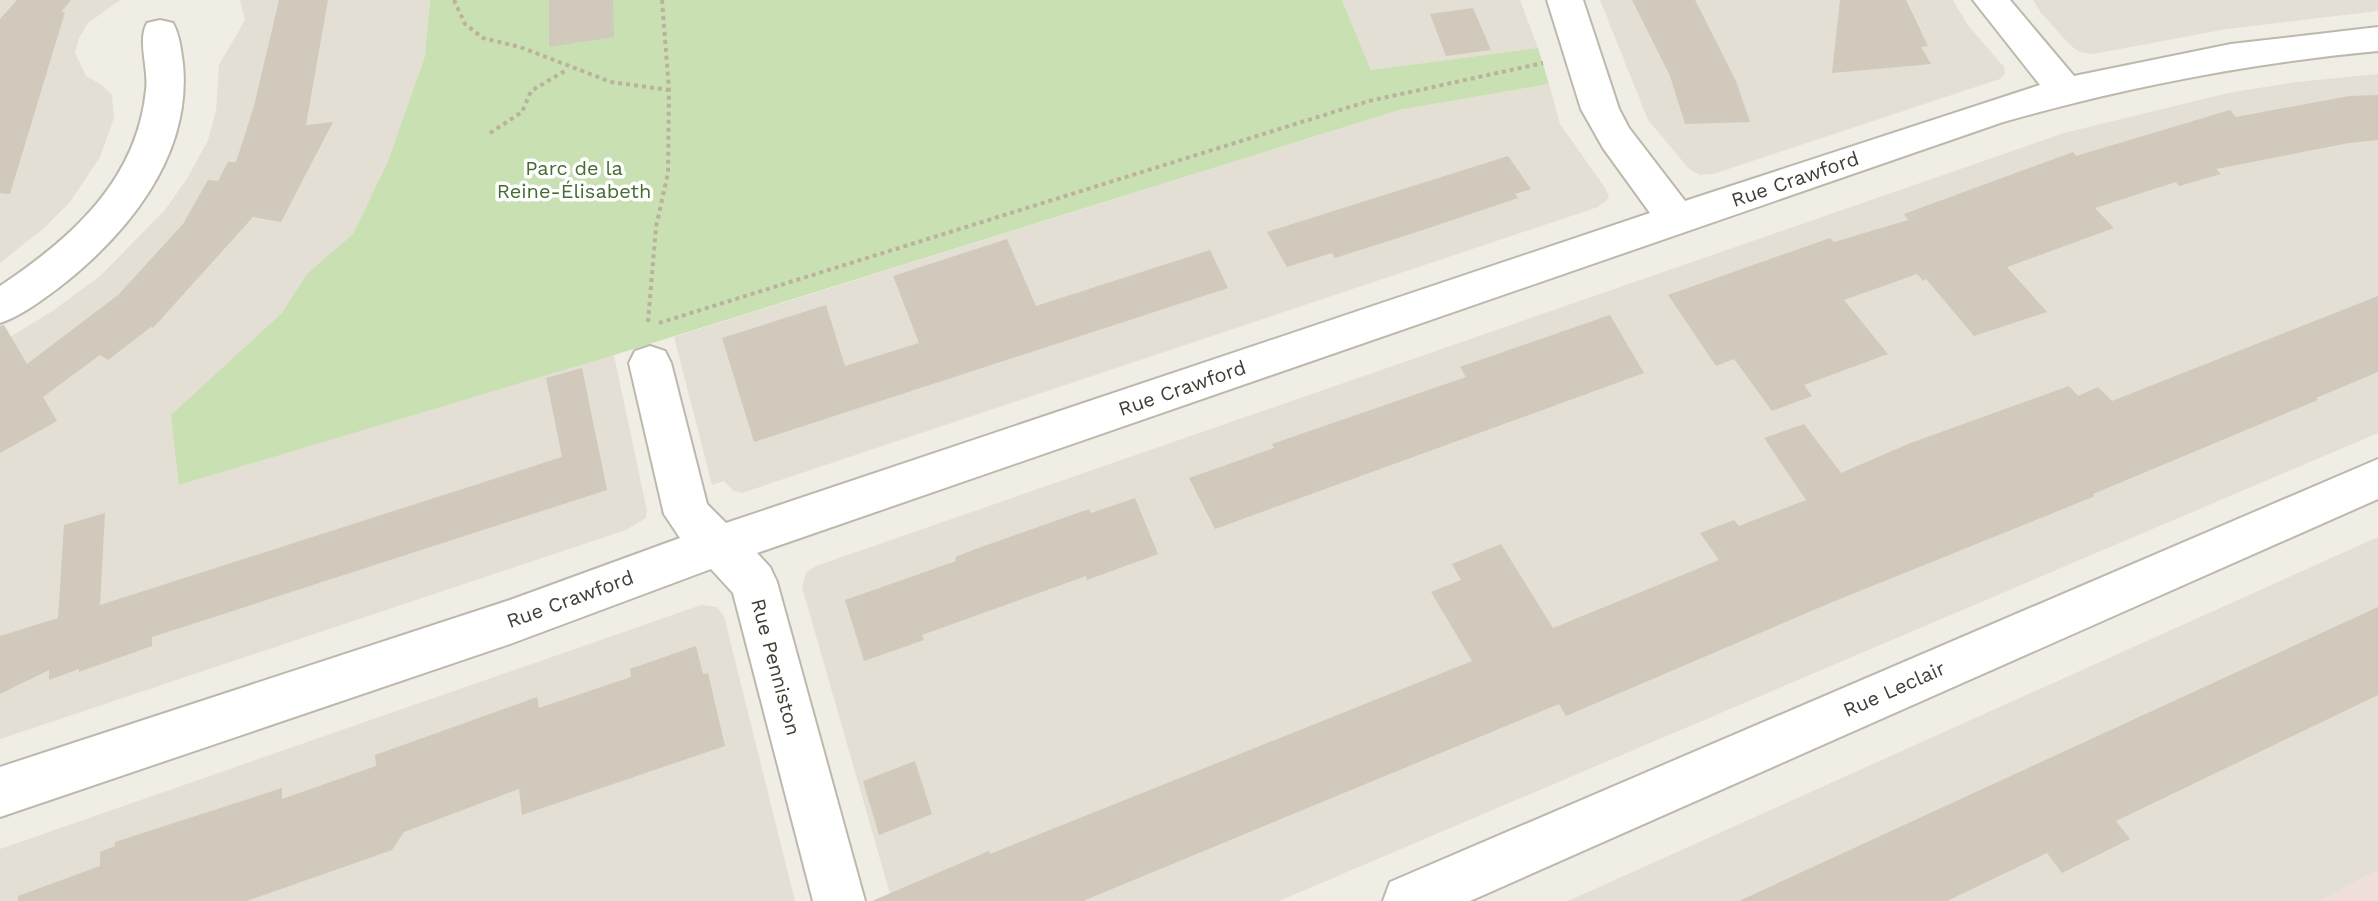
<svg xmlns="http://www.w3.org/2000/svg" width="2378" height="901" font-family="'Work Sans',sans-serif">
<rect width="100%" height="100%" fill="#f0ede5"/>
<!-- residential -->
<g fill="#e4dfd4">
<path d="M 0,0 L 120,0 L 88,23 L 79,38 L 75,53 L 86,76 L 102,85 L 112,95 L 114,118 L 100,157 L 70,202 L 44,228 L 0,263 Z"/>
<path d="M 240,0 L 430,0 L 425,56 L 388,161 L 353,234 L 308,274 L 179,485 L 614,355 L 647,511 L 646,518 L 626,530 L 0,739 L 0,343 L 51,312 L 100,276 L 165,210 L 188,177 L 208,140 L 216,111 L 219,65 L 245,20 Z"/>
<path d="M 1342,0 L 1520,0 L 1538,48 L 1371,70 Z"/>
<path d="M 1600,0 L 1953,0 L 1967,24 L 2004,67 L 2005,74 L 2000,79 L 1713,174 L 1700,175 L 1689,169 L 1648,120 Z"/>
<path d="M 2033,0 L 2378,0 L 2378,11 L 2227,29 L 2093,54 L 2080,52 L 2071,46 L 2041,13 Z"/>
<path d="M 2378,74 L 2378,433 L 1279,901 L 892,901 L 802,587 L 806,573 L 816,566 L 2064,133 L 2228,93 L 2296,82 Z"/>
<path d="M 1549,84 L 1560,124 L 1606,189 L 1609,198 L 1598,207 L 742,493 L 734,491 L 724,481 L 712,485 L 674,337 L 1399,110 Z"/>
<path d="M 2378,537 L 2378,870 L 2319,901 L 1568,901 Z"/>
<path d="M 701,605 L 717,607 L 724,616 L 795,901 L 0,901 L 0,849 Z"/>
</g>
<!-- medical -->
<path fill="#f0deda" d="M 2378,870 L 2378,901 L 2319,901 Z"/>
<!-- green -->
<path fill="#c9e0b2" d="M 430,0 L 1342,0 L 1371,70 L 1538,48 L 1549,84 L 1399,110 L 598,360 L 179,485 L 171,415 L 282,313 L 307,274 L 353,234 L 388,161 L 425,56 Z"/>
<!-- building -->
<g fill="#d0c9bc">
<path d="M 17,0 L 71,0 L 61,12 L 65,12 L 10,194 L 0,193 L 0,19 Z"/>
<path d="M 279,0 L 328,0 L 306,125 L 333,122 L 281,222 L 253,217 L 153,328 L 151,327 L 108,360 L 100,355 L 43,397 L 57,421 L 0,453 L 0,326 L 4,325 L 27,364 L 118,295 L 183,224 L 208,180 L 218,181 L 228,162 L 236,162 L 254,106 Z"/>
<path d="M 549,0 L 613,0 L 614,37 L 549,47 Z"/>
<path d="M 1632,0 L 1695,0 L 1736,81 L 1750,122 L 1685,124 L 1670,76 Z"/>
<path d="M 1840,0 L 1906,0 L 1928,46 L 1921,47 L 1931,64 L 1832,73 Z"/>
<path d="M 1473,8 L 1491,50 L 1446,56 L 1430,14 Z"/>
<path d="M 2378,95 L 2378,140 L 2349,143 L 2216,169 L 2221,174 L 2179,186 L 2176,182 L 2095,208 L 2114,228 L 2007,267 L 2047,312 L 1974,336 L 1926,279 L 1923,281 L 1917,274 L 1844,300 L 1888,354 L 1804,385 L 1812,396 L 1772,411 L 1734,359 L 1716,366 L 1668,295 L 1830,238 L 1834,242 L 1908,220 L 1904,214 L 2073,152 L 2076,156 L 2230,110 L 2236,117 L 2349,96 Z"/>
<path d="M 1508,156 L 1531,189 L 1515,194 L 1518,198 L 1420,231 L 1335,258 L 1332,253 L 1287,267 L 1267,232 Z"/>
<path d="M 1007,239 L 1036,306 L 1210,250 L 1228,288 L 754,442 L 722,338 L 826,305 L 845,366 L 919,343 L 893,276 Z"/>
<path d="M 2378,296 L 2378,372 L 2316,398 L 2318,400 L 2093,494 L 2095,496 L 1830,603 L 1566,716 L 1559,704 L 1083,901 L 872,901 L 989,851 L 990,854 L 1472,661 L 1431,592 L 1461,580 L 1452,564 L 1501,544 L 1553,628 L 1719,560 L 1700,533 L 1734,520 L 1739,526 L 1806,500 L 1764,438 L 1804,424 L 1841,473 L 1908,444 L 2069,386 L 2078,396 L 2098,387 L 2112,401 Z"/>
<path d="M 1610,315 L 1644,373 L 1215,529 L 1189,478 L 1274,448 L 1272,444 L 1466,377 L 1460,367 Z"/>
<path d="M 582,368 L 607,490 L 152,637 L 152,646 L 79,672 L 79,669 L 49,680 L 49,670 L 0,694 L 0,636 L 58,618 L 64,525 L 105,513 L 100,605 L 562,457 L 546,378 Z"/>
<path d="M 1135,498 L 1158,554 L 1087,580 L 1086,576 L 922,635 L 924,640 L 864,661 L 845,600 L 956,561 L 955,557 L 984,546 L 1089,509 L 1091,513 Z"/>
<path d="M 2378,607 L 2378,695 L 2116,821 L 2130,839 L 2062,873 L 2047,853 L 1947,901 L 1739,901 Z"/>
<path d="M 696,646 L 703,674 L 708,673 L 725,746 L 522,815 L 519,789 L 404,832 L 392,850 L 247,901 L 18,901 L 18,896 L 100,866 L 100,852 L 115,846 L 115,842 L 282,788 L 282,799 L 376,766 L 375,755 L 537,697 L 539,708 L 631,677 L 630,669 Z"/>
<path d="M 915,761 L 932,814 L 879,835 L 863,781 Z"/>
</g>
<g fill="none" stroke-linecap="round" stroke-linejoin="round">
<!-- street casing -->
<g stroke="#bdb8ac" stroke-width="4">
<g id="street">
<path d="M 1547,0 L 1583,0 L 1619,109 L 1629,128 L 1685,201 L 2040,85 L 1973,0 L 2010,0 L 2074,76 L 2231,44 L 2378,27 L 2378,51 C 2250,63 2126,87 2003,122 L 757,553 L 770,567 L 777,582 L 865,901 L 813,901 L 733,593 L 711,569 L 510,644 L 0,817 L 0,767 L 510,600 L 680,538 L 664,514 L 629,363 L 635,351 L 650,346 L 665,351 L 671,363 L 707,504 L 726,523 L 1650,213 L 1603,148 L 1581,109 Z"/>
<path d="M 160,20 L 173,23 C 180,36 181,50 183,64 C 192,157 126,236 57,289 C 39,302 21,316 0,323 L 0,286 C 72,238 137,180 146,90 C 149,69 137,41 147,23 Z"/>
<path d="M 2378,459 L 2378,499 L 1470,901 L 1383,901 L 1390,882 Z"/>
</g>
</g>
<!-- path -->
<g stroke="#bbb19c" stroke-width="4" stroke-dasharray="4 4" stroke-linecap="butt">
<path d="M 454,0 L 465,24 L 483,38 L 520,47 L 611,82 L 669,90"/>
<path d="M 490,133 L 522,112 L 531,91 L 568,69"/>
<path d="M 648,322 L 656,227 L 668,173 L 669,90 L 662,0"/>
<path d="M 659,323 L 1369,101 L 1543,63"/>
</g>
<!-- street -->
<use href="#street" fill="#fff" fill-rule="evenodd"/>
</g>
<g text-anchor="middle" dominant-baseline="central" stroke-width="7" stroke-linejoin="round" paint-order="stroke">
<!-- park labels -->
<g font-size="20" fill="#446c30" stroke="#fff">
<text x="574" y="168">Parc de la<tspan x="574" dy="23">Reine-Élisabeth</tspan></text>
</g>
<!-- street labels -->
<g font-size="20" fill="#423e35" stroke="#fff">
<text transform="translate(1795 179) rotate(-19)">Rue Crawford</text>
<text transform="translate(1182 388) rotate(-19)">Rue Crawford</text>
<text transform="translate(570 599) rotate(-20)">Rue Crawford</text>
<text transform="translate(776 667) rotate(75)">Rue Penniston</text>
<text transform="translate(1894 689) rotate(-24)">Rue Leclair</text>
</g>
</g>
</svg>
